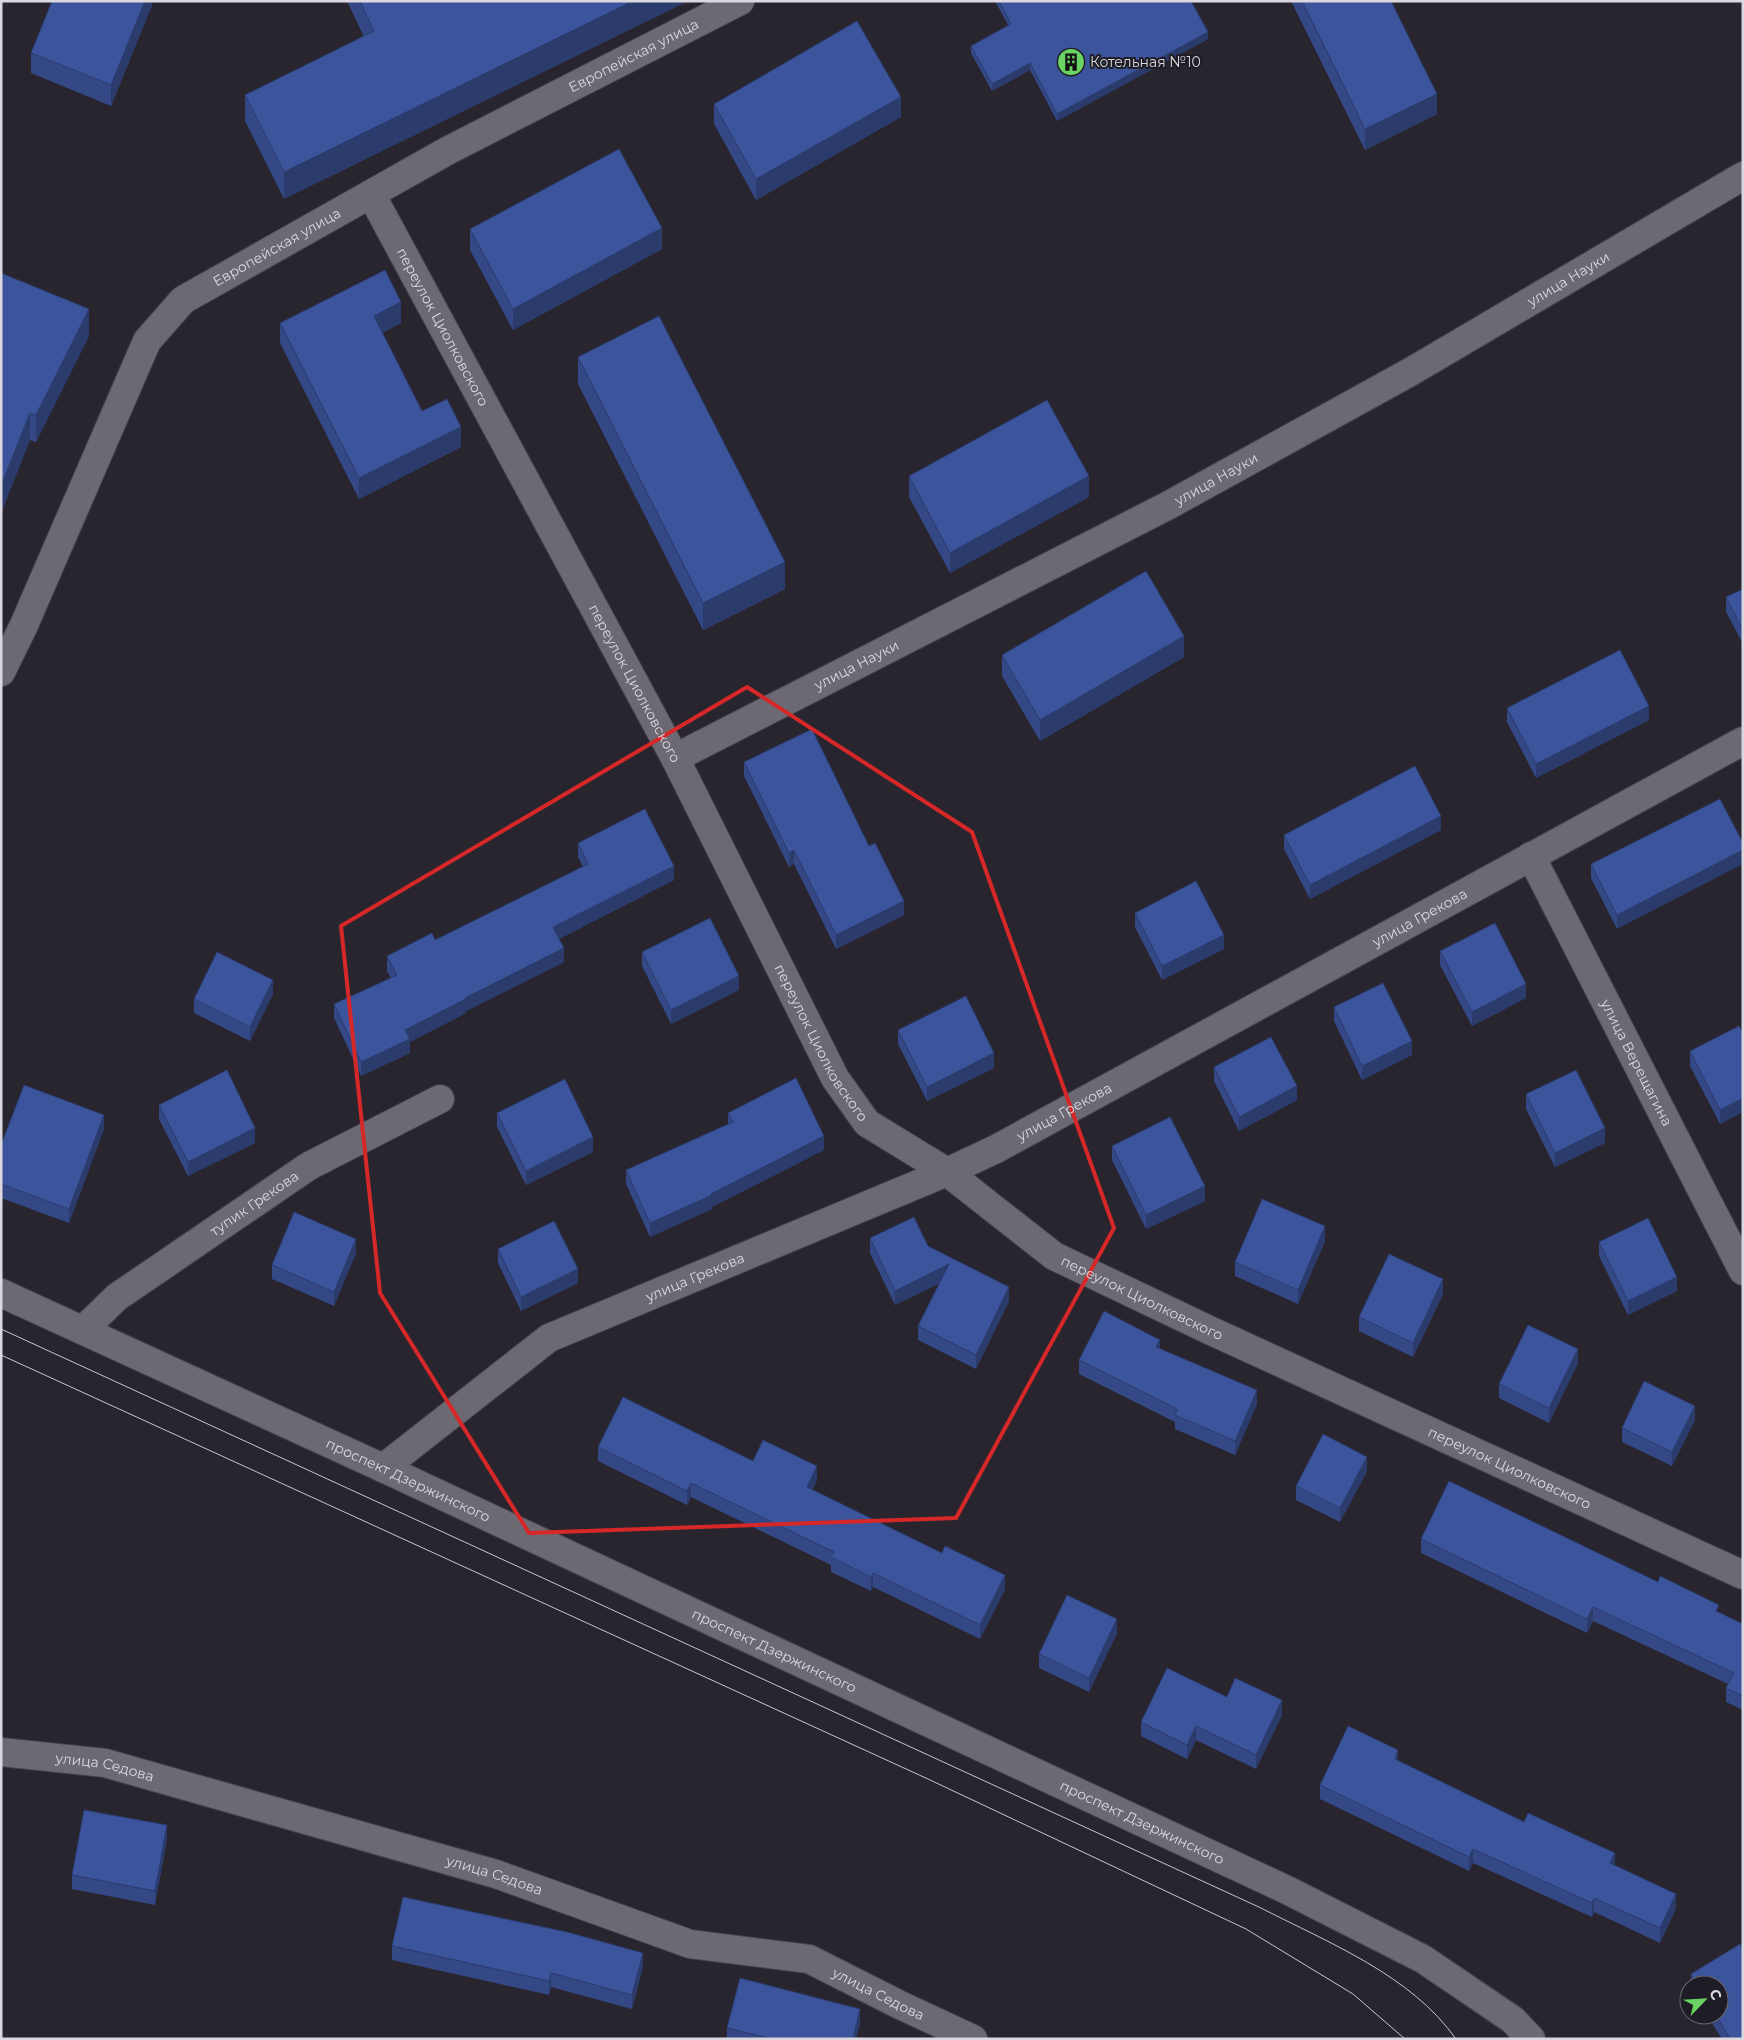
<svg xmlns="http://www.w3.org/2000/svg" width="1744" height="2040" font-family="Montserrat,sans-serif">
<rect width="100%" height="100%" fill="#28252e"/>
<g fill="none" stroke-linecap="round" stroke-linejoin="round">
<!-- street casing -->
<g stroke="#46434a" stroke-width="30">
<g id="street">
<path id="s1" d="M 371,194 L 675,758 L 835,1078 L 867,1123 L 947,1172 L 1054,1256 L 1207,1329 L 1743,1575"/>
<path id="s2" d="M 1,672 L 24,625 L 147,341 L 183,300 L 447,151 L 740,1"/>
<path id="s3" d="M 675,758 L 1169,505 L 1412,371 L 1743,176"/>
<path id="s4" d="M 1531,856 L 1743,1271"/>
<path id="s5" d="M 84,1329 L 117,1297 L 309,1166 L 440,1099"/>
<path id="s6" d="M 383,1468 L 549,1338 L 947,1172 L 996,1149 L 1743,741"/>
<path id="s7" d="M 1,1752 L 105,1763 L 496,1874 L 690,1944 L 809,1959 L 900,2005 L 973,2039"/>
</g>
</g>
<!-- secondary casing -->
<g stroke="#46434a" stroke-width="30">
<g id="secondary">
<path id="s8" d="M 1,1293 L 383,1468 L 1287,1890 L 1423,1959 L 1513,2020 L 1531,2039"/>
</g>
</g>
<!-- street -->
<use href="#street" stroke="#6c6973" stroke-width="28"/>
<!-- secondary -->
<use href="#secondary" stroke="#6c6973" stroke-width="28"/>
<!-- tram -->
<g stroke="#c7c5cb" stroke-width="1">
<path d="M 1,1329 L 1261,1908 C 1329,1943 1411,1975 1456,2039"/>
<path d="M 1,1355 L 928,1779 L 1246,1929 L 1353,1994 L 1405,2039"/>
</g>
</g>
<!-- wall -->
<g fill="#344885">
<path d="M 152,1 L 152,5 L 111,106 L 31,73 L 31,53 Z"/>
<path d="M 347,1 L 688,1 L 284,199 L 245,121 L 245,95 L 364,37 Z"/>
<path d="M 995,1 L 1191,1 L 1208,39 L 1057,121 L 1030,70 L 992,91 L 971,53 L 971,46 L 1008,25 Z"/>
<path d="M 1291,1 L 1391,1 L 1437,114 L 1365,150 Z"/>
<path d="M 714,104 L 901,117 L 756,200 L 714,124 Z"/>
<path d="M 470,229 L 662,249 L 513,330 L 470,250 Z"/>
<path d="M 1,273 L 89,336 L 36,442 L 30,440 L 1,513 Z"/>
<path d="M 280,323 L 401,323 L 382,333 L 422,411 L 461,447 L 359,499 L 280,343 Z"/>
<path d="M 578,357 L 785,589 L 703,630 L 578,384 Z"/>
<path d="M 909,476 L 1089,497 L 950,573 L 909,497 Z"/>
<path d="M 1743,589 L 1743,644 L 1726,612 L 1726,597 Z"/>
<path d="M 1002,655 L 1184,657 L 1040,741 L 1002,676 Z"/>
<path d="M 1507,708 L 1649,720 L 1536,778 L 1507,722 Z"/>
<path d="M 744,762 L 904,915 L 836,949 L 794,864 L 789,867 L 744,776 Z"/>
<path d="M 1720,799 L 1617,929 L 1591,878 L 1591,864 Z"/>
<path d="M 1441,830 L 1310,899 L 1284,849 L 1284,835 Z"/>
<path d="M 578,843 L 674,880 L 559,939 L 564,962 L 466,1011 L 466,1013 L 410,1042 L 410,1053 L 361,1076 L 334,1018 L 334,1004 L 391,978 L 387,971 L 387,956 L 435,940 L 583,867 L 578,857 Z"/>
<path d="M 1135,913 L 1224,949 L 1162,980 L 1135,927 Z"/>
<path d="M 1440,951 L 1526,998 L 1472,1026 L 1440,965 Z"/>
<path d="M 642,952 L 739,990 L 671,1024 L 642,966 Z"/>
<path d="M 273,994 L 250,1041 L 194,1013 L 194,999 Z"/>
<path d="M 1334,1007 L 1412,1055 L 1362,1080 L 1334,1021 Z"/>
<path d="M 898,1030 L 994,1068 L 927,1101 L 898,1044 Z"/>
<path d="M 1743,1033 L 1743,1112 L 1720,1124 L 1690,1066 L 1690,1051 Z"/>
<path d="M 1214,1067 L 1297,1100 L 1239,1131 L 1214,1081 Z"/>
<path d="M 1526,1094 L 1605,1143 L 1555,1167 L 1526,1109 Z"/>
<path d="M 159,1105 L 255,1143 L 188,1176 L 159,1119 Z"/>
<path d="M 497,1113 L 593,1152 L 526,1185 L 497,1127 Z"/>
<path d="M 728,1113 L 824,1150 L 712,1207 L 712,1209 L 650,1237 L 626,1184 L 626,1170 L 728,1124 Z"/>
<path d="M 104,1129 L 69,1223 L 1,1198 L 1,1145 Z"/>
<path d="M 1112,1146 L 1205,1201 L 1146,1229 L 1112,1160 Z"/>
<path d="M 870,1238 L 928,1246 L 1009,1301 L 976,1369 L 918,1340 L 918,1326 L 940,1283 L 895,1305 L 870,1253 Z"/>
<path d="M 1325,1241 L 1298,1304 L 1235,1276 L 1235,1262 Z"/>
<path d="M 1599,1242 L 1677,1291 L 1628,1315 L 1599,1256 Z"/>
<path d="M 498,1249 L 578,1283 L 521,1311 L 498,1263 Z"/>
<path d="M 356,1253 L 334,1306 L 272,1279 L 272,1265 Z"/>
<path d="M 1443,1294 L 1413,1357 L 1359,1331 L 1359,1317 Z"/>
<path d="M 1160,1349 L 1257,1404 L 1235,1455 L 1175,1429 L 1175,1422 L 1079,1374 L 1079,1360 Z"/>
<path d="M 1578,1363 L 1549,1423 L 1499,1398 L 1499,1384 Z"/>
<path d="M 1695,1420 L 1672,1466 L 1622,1442 L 1622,1428 Z"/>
<path d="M 598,1447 L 753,1461 L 817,1480 L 812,1490 L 1005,1589 L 980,1639 L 873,1587 L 871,1591 L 831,1572 L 831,1565 L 691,1497 L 687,1505 L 598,1461 Z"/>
<path d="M 1367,1471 L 1340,1522 L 1296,1500 L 1296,1486 Z"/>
<path d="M 1421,1539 L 1719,1612 L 1743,1624 L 1743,1710 L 1726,1702 L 1726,1688 L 1728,1684 L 1593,1621 L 1587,1633 L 1421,1553 Z"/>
<path d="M 1117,1633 L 1089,1692 L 1039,1668 L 1039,1654 Z"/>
<path d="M 1227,1697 L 1282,1715 L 1256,1769 L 1196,1740 L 1187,1759 L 1141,1736 L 1141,1722 Z"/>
<path d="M 1398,1761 L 1615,1865 L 1676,1908 L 1660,1943 L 1594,1912 L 1592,1917 L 1473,1863 L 1469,1871 L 1320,1799 L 1320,1785 Z"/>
<path d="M 167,1839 L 155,1905 L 72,1889 L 72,1875 Z"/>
<path d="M 1740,1944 L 1743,1948 L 1743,2039 L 1722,2039 L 1707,2015 L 1719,2015 L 1719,1985 L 1691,1985 L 1691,1974 Z"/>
<path d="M 392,1946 L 643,1967 L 632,2009 L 551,1987 L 549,1995 L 392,1960 Z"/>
<path d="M 860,2023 L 856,2039 L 727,2039 L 727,2028 Z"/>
</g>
<!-- shaded-wall -->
<g fill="#2a3b6c">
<path d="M 145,1 L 152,1 L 152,5 L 111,106 L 111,85 Z"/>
<path d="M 633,1 L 688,1 L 284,199 L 284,172 Z"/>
<path d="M 1208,32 L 1208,39 L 1057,121 L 1057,114 Z"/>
<path d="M 1030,63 L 1030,70 L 992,91 L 992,84 Z"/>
<path d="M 1437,94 L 1437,114 L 1365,150 L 1365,129 Z"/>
<path d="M 901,97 L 901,117 L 756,200 L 756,179 Z"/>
<path d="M 662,228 L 662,249 L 513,330 L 513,309 Z"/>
<path d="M 401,302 L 401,323 L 374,337 L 374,316 Z"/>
<path d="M 89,309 L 89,336 L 36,442 L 36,415 Z"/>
<path d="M 30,413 L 30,440 L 1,513 L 1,486 Z"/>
<path d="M 461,427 L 461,447 L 359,499 L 359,478 Z"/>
<path d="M 1089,476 L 1089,497 L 950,573 L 950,553 Z"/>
<path d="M 785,562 L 785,589 L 703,630 L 703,603 Z"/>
<path d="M 1184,636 L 1184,657 L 1040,741 L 1040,720 Z"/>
<path d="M 1649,706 L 1649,720 L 1536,778 L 1536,764 Z"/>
<path d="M 1441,816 L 1441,830 L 1310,899 L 1310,885 Z"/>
<path d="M 794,850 L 794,864 L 789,867 L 789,853 Z"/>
<path d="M 1743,850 L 1743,864 L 1617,929 L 1617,915 Z"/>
<path d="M 674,866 L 674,880 L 553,942 L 553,927 Z"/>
<path d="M 904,901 L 904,915 L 836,949 L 836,935 Z"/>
<path d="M 1224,935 L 1224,949 L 1162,980 L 1162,966 Z"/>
<path d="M 564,948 L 564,962 L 466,1011 L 466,1013 L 410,1042 L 410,1053 L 361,1076 L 361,1062 L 405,1030 L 465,998 Z"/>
<path d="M 739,976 L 739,990 L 671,1024 L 671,1010 Z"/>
<path d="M 273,980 L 273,994 L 250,1041 L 250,1027 Z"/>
<path d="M 1526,984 L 1526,998 L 1472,1026 L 1472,1012 Z"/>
<path d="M 1412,1041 L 1412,1055 L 1362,1080 L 1362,1066 Z"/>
<path d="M 994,1053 L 994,1068 L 927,1101 L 927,1087 Z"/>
<path d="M 1297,1086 L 1297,1100 L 1239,1131 L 1239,1117 Z"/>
<path d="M 1743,1098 L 1743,1112 L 1720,1124 L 1720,1110 Z"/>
<path d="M 104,1115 L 104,1129 L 69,1223 L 69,1209 Z"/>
<path d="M 255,1128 L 255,1143 L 188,1176 L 188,1162 Z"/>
<path d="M 1605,1128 L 1605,1143 L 1555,1167 L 1555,1153 Z"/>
<path d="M 824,1136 L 824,1150 L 712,1207 L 712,1209 L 650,1237 L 650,1223 L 711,1194 Z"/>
<path d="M 593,1137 L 593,1152 L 526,1185 L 526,1171 Z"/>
<path d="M 1205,1186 L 1205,1201 L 1146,1229 L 1146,1215 Z"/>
<path d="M 1325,1226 L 1325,1241 L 1298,1304 L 1298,1290 Z"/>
<path d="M 356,1239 L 356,1253 L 334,1306 L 334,1292 Z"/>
<path d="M 949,1264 L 949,1278 L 895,1305 L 895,1291 Z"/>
<path d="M 578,1269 L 578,1283 L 521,1311 L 521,1297 Z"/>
<path d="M 1677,1277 L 1677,1291 L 1628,1315 L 1628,1301 Z"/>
<path d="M 1443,1279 L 1443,1294 L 1413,1357 L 1413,1343 Z"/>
<path d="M 1009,1287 L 1009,1301 L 976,1369 L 976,1355 Z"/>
<path d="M 1160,1340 L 1160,1354 L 1156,1347 Z"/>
<path d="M 1578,1349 L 1578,1363 L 1549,1423 L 1549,1408 Z"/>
<path d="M 1257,1390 L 1257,1404 L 1235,1455 L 1235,1441 Z"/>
<path d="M 1695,1406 L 1695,1420 L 1672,1466 L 1672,1452 Z"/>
<path d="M 1367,1457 L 1367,1471 L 1340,1522 L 1340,1508 Z"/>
<path d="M 817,1466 L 817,1480 L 807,1502 L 807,1487 Z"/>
<path d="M 691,1483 L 691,1497 L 687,1505 L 687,1491 Z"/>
<path d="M 873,1573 L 873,1587 L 871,1591 L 871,1577 Z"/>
<path d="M 1005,1575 L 1005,1589 L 980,1639 L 980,1625 Z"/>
<path d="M 1593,1607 L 1593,1621 L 1587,1633 L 1587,1619 Z"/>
<path d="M 1117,1619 L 1117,1633 L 1089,1692 L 1089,1678 Z"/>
<path d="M 1282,1700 L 1282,1715 L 1256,1769 L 1256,1755 Z"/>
<path d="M 1196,1726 L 1196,1740 L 1187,1759 L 1187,1745 Z"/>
<path d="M 1398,1750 L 1398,1765 L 1395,1759 Z"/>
<path d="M 167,1825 L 167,1839 L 155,1905 L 155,1891 Z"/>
<path d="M 1473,1849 L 1473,1863 L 1469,1871 L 1469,1857 Z"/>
<path d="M 1615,1853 L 1615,1867 L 1610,1863 Z"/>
<path d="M 1676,1894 L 1676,1908 L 1660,1943 L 1660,1928 Z"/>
<path d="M 1594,1898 L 1594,1912 L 1592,1917 L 1592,1903 Z"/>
<path d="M 643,1953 L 643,1967 L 632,2009 L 632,1995 Z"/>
<path d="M 551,1973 L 551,1987 L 549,1995 L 549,1981 Z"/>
<path d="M 860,2009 L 860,2023 L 856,2039 L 853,2039 Z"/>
</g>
<!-- building -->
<g fill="#3c549b" stroke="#2a3b6c">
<path d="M 52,1 L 145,1 L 111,85 L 31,53 Z"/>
<path d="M 360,1 L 633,1 L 284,172 L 245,95 L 374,31 Z"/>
<path d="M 999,1 L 1191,1 L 1208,32 L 1057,114 L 1030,63 L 992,84 L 971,46 L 1011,24 Z"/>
<path d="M 1302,1 L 1391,1 L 1437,94 L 1365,129 Z"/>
<path d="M 857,21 L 901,97 L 756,179 L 714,104 Z"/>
<path d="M 619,149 L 662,228 L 513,309 L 470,229 Z"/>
<path d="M 385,270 L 401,302 L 374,316 L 422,411 L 447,399 L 461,427 L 359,478 L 280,323 Z"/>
<path d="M 1,273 L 89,309 L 36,415 L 30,413 L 1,486 Z"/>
<path d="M 659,316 L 785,562 L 703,603 L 578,357 Z"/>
<path d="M 1047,400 L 1089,476 L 950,553 L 909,476 Z"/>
<path d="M 1146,571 L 1184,636 L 1040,720 L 1002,655 Z"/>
<path d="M 1743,589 L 1743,630 L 1726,597 Z"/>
<path d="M 1620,650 L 1649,706 L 1536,764 L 1507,708 Z"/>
<path d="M 812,729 L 869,846 L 875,843 L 904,901 L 836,935 L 794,850 L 789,853 L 744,762 Z"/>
<path d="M 1415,766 L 1441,816 L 1310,885 L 1284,835 Z"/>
<path d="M 1720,799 L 1743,843 L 1743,850 L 1617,915 L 1591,864 Z"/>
<path d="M 645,809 L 674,866 L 553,927 L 564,948 L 465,998 L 466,999 L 405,1030 L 410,1039 L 361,1062 L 334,1004 L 397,975 L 387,956 L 432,933 L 435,940 L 588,864 L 578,843 Z"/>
<path d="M 1196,881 L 1224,935 L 1162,966 L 1135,913 Z"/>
<path d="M 710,918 L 739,976 L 671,1010 L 642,952 Z"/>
<path d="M 1495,923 L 1526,984 L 1472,1012 L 1440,951 Z"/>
<path d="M 217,952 L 273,980 L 250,1027 L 194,999 Z"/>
<path d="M 1383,983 L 1412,1041 L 1362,1066 L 1334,1007 Z"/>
<path d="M 966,996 L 994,1053 L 927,1087 L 898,1030 Z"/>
<path d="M 1739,1026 L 1743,1033 L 1743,1098 L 1720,1110 L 1690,1051 Z"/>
<path d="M 1271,1037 L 1297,1086 L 1239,1117 L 1214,1067 Z"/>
<path d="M 227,1070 L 255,1128 L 188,1162 L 159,1105 Z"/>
<path d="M 1576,1070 L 1605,1128 L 1555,1153 L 1526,1094 Z"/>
<path d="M 796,1078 L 824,1136 L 711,1194 L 712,1195 L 650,1223 L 626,1170 L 733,1122 L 728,1113 Z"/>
<path d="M 565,1079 L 593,1137 L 526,1171 L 497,1113 Z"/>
<path d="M 24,1085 L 104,1115 L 69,1209 L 1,1184 L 1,1145 Z"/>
<path d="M 1170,1117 L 1205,1186 L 1146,1215 L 1112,1146 Z"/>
<path d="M 1262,1199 L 1325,1226 L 1298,1290 L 1235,1262 Z"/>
<path d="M 294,1212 L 356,1239 L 334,1292 L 272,1265 Z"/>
<path d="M 914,1217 L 928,1246 L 1009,1287 L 976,1355 L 918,1326 L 949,1264 L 895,1291 L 870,1238 Z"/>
<path d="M 1648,1218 L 1677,1277 L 1628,1301 L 1599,1242 Z"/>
<path d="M 554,1221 L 578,1269 L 521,1297 L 498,1249 Z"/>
<path d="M 1389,1254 L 1443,1279 L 1413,1343 L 1359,1317 Z"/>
<path d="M 1104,1311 L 1160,1340 L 1156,1347 L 1257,1390 L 1235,1441 L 1175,1415 L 1177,1409 L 1079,1360 Z"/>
<path d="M 1528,1325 L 1578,1349 L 1549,1408 L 1499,1384 Z"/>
<path d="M 1644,1381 L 1695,1406 L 1672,1452 L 1622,1428 Z"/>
<path d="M 623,1397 L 753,1461 L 763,1440 L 817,1466 L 807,1487 L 942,1553 L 945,1546 L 1005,1575 L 980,1625 L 873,1573 L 871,1577 L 831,1557 L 834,1552 L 691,1483 L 687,1491 L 598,1447 Z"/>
<path d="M 1323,1434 L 1367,1457 L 1340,1508 L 1296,1486 Z"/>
<path d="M 1449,1481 L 1658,1582 L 1660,1576 L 1719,1605 L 1716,1611 L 1743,1624 L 1743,1696 L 1726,1688 L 1734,1673 L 1593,1607 L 1587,1619 L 1421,1539 Z"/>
<path d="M 1067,1595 L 1117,1619 L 1089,1678 L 1039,1654 Z"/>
<path d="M 1167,1668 L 1227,1697 L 1235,1678 L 1282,1700 L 1256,1755 L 1196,1726 L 1187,1745 L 1141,1722 Z"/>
<path d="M 1348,1726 L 1398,1750 L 1395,1759 L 1524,1822 L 1528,1813 L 1615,1853 L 1610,1863 L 1676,1894 L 1660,1928 L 1594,1898 L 1592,1903 L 1473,1849 L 1469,1857 L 1320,1785 Z"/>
<path d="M 84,1810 L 167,1825 L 155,1891 L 72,1875 Z"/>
<path d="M 403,1897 L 567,1932 L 643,1953 L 632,1995 L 551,1973 L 549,1981 L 392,1946 Z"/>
<path d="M 1740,1944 L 1743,1948 L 1743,2039 L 1730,2039 L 1716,2015 L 1719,2015 L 1719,1985 L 1698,1985 L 1691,1974 Z"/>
<path d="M 740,1978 L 860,2009 L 853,2039 L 772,2039 L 727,2028 Z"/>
</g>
<!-- marked area -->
<path fill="none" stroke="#d62828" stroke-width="4" stroke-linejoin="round" d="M 747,687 L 972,832 L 1114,1228 L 956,1518 L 529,1533 L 380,1293 L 341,926 Z"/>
<!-- icons -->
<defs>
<g id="building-disc" transform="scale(1.4375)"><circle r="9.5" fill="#6ad364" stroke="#1e1c24"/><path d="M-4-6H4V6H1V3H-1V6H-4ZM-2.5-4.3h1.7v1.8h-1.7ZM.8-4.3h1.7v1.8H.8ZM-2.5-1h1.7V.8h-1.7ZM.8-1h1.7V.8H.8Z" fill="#111"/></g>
</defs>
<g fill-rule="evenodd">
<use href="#building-disc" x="1071" y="62"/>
</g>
<g text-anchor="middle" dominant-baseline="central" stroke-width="4" stroke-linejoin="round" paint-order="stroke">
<!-- street labels -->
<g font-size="14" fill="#dbd9df" stroke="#1e1c24">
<text stroke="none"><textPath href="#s2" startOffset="929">Европейская улица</textPath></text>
<text stroke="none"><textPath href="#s2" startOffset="524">Европейская улица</textPath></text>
<text stroke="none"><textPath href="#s3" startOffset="1014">улица Науки</textPath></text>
<text stroke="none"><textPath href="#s1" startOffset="151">переулок Циолковского</textPath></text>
<text stroke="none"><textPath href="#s3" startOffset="609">улица Науки</textPath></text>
<text stroke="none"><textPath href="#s3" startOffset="204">улица Науки</textPath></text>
<text stroke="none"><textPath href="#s1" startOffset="556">переулок Циолковского</textPath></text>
<text stroke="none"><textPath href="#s6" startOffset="1179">улица Грекова</textPath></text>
<text stroke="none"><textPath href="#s1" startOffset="961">переулок Циолковского</textPath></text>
<text stroke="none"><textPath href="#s4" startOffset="232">улица Верещагина</textPath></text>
<text stroke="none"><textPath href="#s6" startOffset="774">улица Грекова</textPath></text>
<text stroke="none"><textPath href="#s5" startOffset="212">тупик Грекова</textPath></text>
<text stroke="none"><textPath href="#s6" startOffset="369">улица Грекова</textPath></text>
<text stroke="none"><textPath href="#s1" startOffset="1381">переулок Циолковского</textPath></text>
<text stroke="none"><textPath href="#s1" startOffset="1786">переулок Циолковского</textPath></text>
<text stroke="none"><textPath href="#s8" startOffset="448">проспект Дзержинского</textPath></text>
<text stroke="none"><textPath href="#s8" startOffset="852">проспект Дзержинского</textPath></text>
<text stroke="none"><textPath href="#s7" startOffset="105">улица Седова</textPath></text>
<text stroke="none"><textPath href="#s8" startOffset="1258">проспект Дзержинского</textPath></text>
<text stroke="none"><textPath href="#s7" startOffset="510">улица Седова</textPath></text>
<text stroke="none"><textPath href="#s7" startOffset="915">улица Седова</textPath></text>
</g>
<!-- poi labels -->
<g font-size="14" fill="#dbd9df" stroke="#1e1c24" text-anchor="start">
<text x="1090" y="62">Котельная №10</text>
</g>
</g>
<!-- border -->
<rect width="1744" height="2040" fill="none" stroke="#dbd9df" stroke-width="5"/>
<!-- north arrow -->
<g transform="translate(1704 2000) rotate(65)"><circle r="24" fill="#1e1c24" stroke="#6a686f"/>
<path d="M0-4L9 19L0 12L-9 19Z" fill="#6ad364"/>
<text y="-8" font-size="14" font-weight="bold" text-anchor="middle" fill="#dbd9df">С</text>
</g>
</svg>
